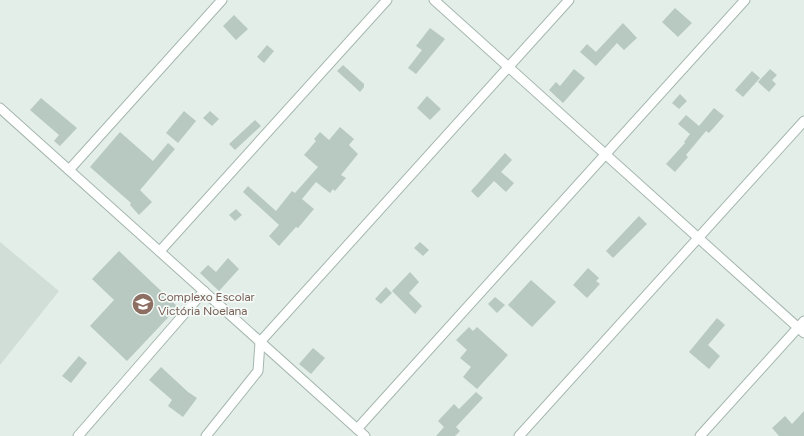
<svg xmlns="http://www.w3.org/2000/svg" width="804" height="436" font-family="Figtree,sans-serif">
<rect width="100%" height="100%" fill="#e3eee8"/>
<!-- built -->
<path fill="#d1ded7" d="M 0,242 L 59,291 L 0,365 Z"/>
<!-- building -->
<g fill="#b8c9c1">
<path d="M 675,8 L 692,23 L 678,37 L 662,22 Z"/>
<path d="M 234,15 L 248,29 L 236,40 L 223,26 Z"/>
<path d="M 623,23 L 637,38 L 624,50 L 617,43 L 596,66 L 580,52 L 587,44 L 596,52 Z"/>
<path d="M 430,28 L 445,39 L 416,74 L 408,68 L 422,50 L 416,46 Z"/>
<path d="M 267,45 L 274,51 L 264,63 L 257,57 Z"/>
<path d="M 343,65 L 364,84 L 364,87 L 360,92 L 337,71 Z"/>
<path d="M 574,69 L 585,78 L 563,103 L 549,90 L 556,82 L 560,86 Z"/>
<path d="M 770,69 L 777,75 L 772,80 L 776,84 L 769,92 L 758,82 Z"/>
<path d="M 752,71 L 760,78 L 743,97 L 735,90 Z"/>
<path d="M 680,94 L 687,101 L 679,109 L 672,103 Z"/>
<path d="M 427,96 L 441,109 L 430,120 L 417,108 Z"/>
<path d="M 41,98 L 77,128 L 60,146 L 54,141 L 59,135 L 30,110 Z"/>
<path d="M 714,108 L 724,116 L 709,133 L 706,131 L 686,155 L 688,157 L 675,172 L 666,164 L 685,143 L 684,142 L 690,134 L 678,124 L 686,115 L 699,126 Z"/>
<path d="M 184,111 L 196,121 L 178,143 L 166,133 Z"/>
<path d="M 210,111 L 219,119 L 212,126 L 203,118 Z"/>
<path d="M 255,120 L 261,126 L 235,150 L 229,144 Z"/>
<path d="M 340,127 L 354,139 L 349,145 L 358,154 L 341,175 L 346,178 L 335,191 L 333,189 L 330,193 L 316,182 L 302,199 L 314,209 L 298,228 L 296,227 L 279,246 L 269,236 L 279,225 L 243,192 L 248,186 L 276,211 L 292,191 L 295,193 L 318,167 L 304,155 L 316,141 L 314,139 L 320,132 L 329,140 Z"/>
<path d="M 120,132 L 153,161 L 168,143 L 175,149 L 140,190 L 152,202 L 139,215 L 130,205 L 131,203 L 90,167 Z"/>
<path d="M 505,153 L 512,160 L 501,172 L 514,183 L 506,192 L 494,181 L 478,198 L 471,191 Z"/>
<path d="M 236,209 L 242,215 L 235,221 L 229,215 Z"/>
<path d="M 639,216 L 647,224 L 613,258 L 606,251 Z"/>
<path d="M 420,242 L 429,250 L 423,256 L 414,248 Z"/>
<path d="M 119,251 L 178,307 L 127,361 L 90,326 L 114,300 L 92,279 Z"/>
<path d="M 228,258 L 239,269 L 219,291 L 200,273 L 208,265 L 216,272 Z"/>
<path d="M 588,268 L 599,278 L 596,281 L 600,284 L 587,298 L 573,285 Z"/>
<path d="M 410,272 L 419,282 L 409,293 L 422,306 L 415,314 L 392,291 Z"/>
<path d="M 531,280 L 556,302 L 532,327 L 508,305 Z"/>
<path d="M 386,287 L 392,293 L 381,304 L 375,299 Z"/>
<path d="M 495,297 L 505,305 L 497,313 L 488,304 Z"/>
<path d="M 717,318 L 725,325 L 708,345 L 720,356 L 709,369 L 689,352 Z"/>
<path d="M 469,327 L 473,331 L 477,327 L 508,355 L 477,389 L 463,377 L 471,367 L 460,358 L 467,350 L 456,340 Z"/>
<path d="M 313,348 L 325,358 L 311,374 L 299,364 Z"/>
<path d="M 79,356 L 87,363 L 71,383 L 62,376 Z"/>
<path d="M 161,367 L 188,392 L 197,398 L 183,417 L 168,406 L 172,400 L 149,380 Z"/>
<path d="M 476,392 L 483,398 L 456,427 L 460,431 L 455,436 L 436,436 L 444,427 L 438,421 L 454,404 L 459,409 Z"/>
<path d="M 804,411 L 804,436 L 779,436 L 772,428 L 785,416 L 792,424 Z"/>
</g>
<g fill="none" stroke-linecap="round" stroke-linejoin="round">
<!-- minor casing -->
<g stroke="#a5b7af" stroke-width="11">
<g id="minor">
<path d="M 434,0 L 804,333"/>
<path d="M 0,108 L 365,436"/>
<path d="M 69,170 L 222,0"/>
<path d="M 160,251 L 387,0"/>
<path d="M 357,429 L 745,0"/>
<path d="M 78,436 L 204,291"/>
<path d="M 206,436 L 258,371 L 260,342 L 569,0"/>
<path d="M 519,436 L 804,121"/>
<path d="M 700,436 L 804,321"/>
</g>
</g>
<!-- minor -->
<use href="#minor" stroke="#fff" stroke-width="9"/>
</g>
<!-- icons -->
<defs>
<g id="school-disc" transform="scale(1.15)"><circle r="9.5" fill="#8d6e63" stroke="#f4faf7"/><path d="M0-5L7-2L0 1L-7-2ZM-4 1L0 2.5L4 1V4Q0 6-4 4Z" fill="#fff"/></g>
</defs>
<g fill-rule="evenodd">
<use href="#school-disc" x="143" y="304"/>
</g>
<g text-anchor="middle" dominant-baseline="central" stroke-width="3.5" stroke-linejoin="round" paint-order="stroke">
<!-- education labels -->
<g font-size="12" fill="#785e54" stroke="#f4faf7" text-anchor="start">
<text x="158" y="297">Complexo Escolar<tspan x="158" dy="14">Victória Noelana</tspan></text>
</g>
</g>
</svg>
